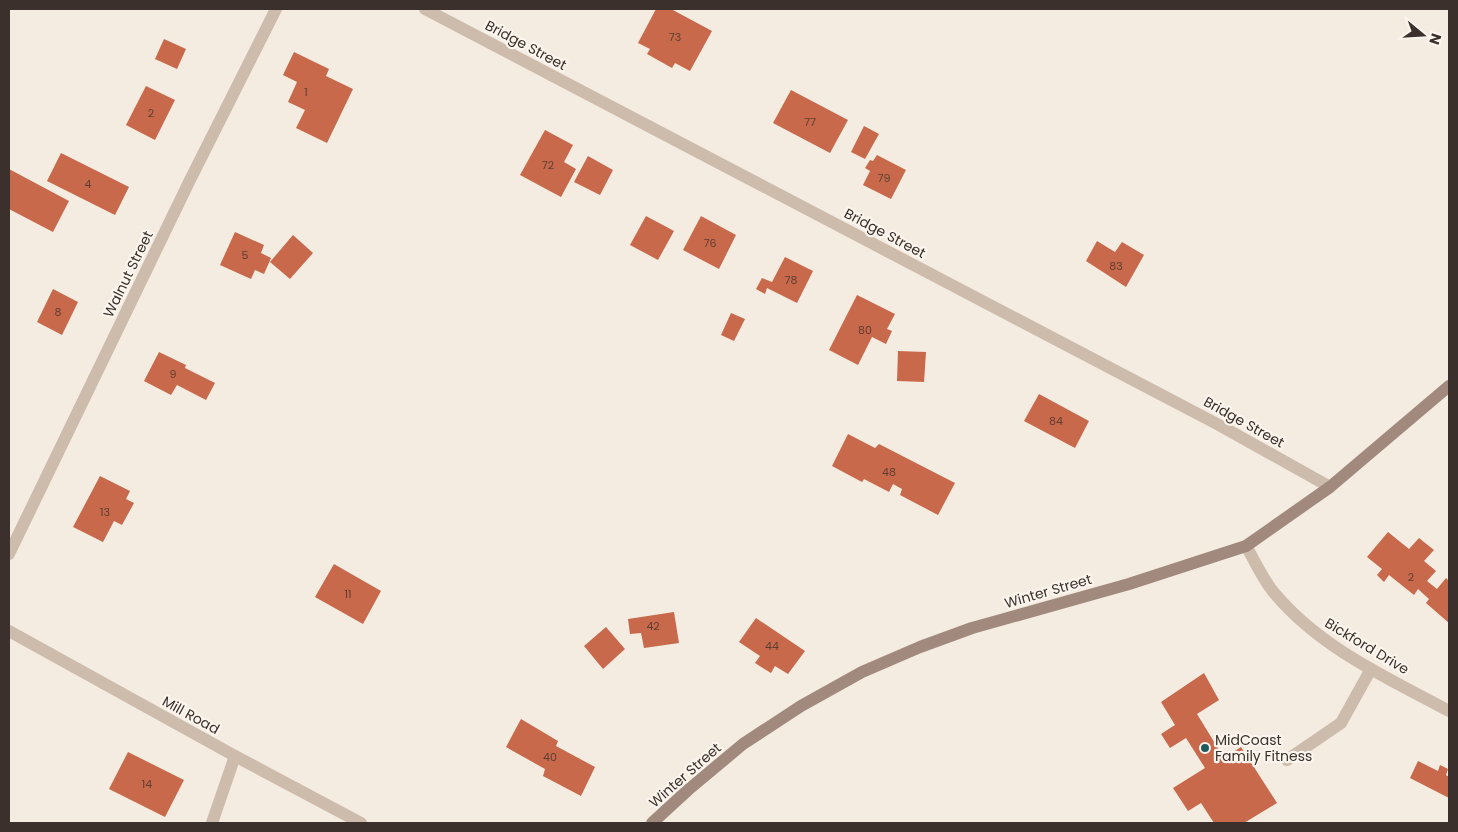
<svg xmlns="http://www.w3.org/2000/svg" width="1458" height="832" font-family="Poppins,sans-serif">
<rect width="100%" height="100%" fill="#f4ebe1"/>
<!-- building -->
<g fill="#c8694b">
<path d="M 656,9 L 671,9 L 712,31 L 690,71 L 675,63 L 672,68 L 647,54 L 650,49 L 638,43 Z"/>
<path d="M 164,39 L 186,49 L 177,69 L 155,59 Z"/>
<path d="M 294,52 L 329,69 L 326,76 L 353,89 L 327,143 L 296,128 L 305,110 L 288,102 L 297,82 L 283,75 Z"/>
<path d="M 146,86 L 175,100 L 155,140 L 126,125 Z"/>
<path d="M 791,90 L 848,120 L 830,153 L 773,123 Z"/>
<path d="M 864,126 L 879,134 L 865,159 L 851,152 Z"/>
<path d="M 545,130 L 573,145 L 564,162 L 576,169 L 561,197 L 520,175 Z"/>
<path d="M 61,153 L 129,187 L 115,215 L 47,181 Z"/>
<path d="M 877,155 L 906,170 L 891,199 L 863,185 L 870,171 L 865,168 L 870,160 L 873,161 Z"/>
<path d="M 588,156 L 613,170 L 600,195 L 574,182 Z"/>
<path d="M 9,169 L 69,201 L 53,232 L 9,209 Z"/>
<path d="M 646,216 L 674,231 L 658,260 L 630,245 Z"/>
<path d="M 701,216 L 736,235 L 719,269 L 683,250 Z"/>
<path d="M 235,232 L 264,245 L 261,253 L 271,258 L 264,274 L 255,270 L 251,279 L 220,265 Z"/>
<path d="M 293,235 L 313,253 L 290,279 L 270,262 Z"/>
<path d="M 1097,241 L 1115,252 L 1122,242 L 1144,255 L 1126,287 L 1086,261 Z"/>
<path d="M 785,257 L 813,271 L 797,303 L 767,288 L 765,294 L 756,289 L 762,278 L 772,282 Z"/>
<path d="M 53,289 L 78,302 L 62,335 L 37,322 Z"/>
<path d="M 857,295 L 895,314 L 887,329 L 892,331 L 886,344 L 872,337 L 858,365 L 829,350 Z"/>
<path d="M 731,313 L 745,319 L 734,341 L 721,335 Z"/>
<path d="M 898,351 L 926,352 L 924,382 L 897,381 Z"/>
<path d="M 159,352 L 186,365 L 185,368 L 215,383 L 206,400 L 177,385 L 171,395 L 144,381 Z"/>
<path d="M 1039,394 L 1089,421 L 1075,448 L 1024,421 Z"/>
<path d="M 848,434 L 875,448 L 879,444 L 955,483 L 938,515 L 900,495 L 902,489 L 893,484 L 889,492 L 864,479 L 862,482 L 832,466 Z"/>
<path d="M 100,476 L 130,491 L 126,499 L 134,503 L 122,525 L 114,521 L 103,542 L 73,527 Z"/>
<path d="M 1388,532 L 1409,549 L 1419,538 L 1434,550 L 1424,561 L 1436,571 L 1427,581 L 1437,589 L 1446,578 L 1449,581 L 1449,623 L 1426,603 L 1429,599 L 1418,589 L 1414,595 L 1389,575 L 1384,582 L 1377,575 L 1382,569 L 1367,557 Z"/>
<path d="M 334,564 L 381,591 L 363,624 L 315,597 Z"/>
<path d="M 674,612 L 679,643 L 644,648 L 641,633 L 630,634 L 628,619 Z"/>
<path d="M 756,618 L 805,651 L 788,674 L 775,666 L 771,673 L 755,663 L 760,656 L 739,642 Z"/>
<path d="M 606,627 L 625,649 L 603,669 L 584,646 Z"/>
<path d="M 1204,673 L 1219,700 L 1197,714 L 1224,758 L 1241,747 L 1277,803 L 1244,823 L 1214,823 L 1201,803 L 1188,811 L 1173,788 L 1205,768 L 1186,738 L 1170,748 L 1161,734 L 1175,725 L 1161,702 Z"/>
<path d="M 521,719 L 558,741 L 556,746 L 595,767 L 581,796 L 543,776 L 545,769 L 506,747 Z"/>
<path d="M 128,752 L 184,780 L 165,817 L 109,789 Z"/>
<path d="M 1418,761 L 1438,771 L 1440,765 L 1448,769 L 1446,775 L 1449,777 L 1449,798 L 1410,778 Z"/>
</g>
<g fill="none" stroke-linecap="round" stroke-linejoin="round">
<!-- lane -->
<path stroke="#cdbbac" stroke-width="12" d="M 1287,760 L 1341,723 L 1371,669"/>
<!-- street -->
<g stroke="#cdbbac" stroke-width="12">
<path d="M 425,9 L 1219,425 L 1330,487"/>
<path d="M 1246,546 C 1255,561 1264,582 1276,595 C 1322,649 1388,678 1449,711"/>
<path d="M 9,554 L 189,182 L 276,9"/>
<path d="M 9,631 L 235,756 L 361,823"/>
<path d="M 212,823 L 235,756"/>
</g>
<!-- secondary -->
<path stroke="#a18a7d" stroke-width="12" d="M 652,823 L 688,790 L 743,744 L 801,706 L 862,672 L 920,647 L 972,628 L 1129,584 L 1246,546 L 1330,487 L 1449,386"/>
</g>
<!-- markers -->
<circle fill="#1f5a5e" stroke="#fbf5ee" stroke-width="2" cx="1205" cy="748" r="5"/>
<g text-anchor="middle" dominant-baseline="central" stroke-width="4.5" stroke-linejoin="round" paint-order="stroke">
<!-- number labels -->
<g font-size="11" fill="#5e3e33">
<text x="675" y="37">73</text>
<text x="306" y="92">1</text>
<text x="151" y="113">2</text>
<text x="810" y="122">77</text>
<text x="548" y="165">72</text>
<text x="884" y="178">79</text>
<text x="88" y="184">4</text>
<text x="710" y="243">76</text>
<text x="245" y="255">5</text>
<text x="1116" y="266">83</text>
<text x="791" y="280">78</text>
<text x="58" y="312">8</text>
<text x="865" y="330">80</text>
<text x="173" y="374">9</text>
<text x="1056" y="421">84</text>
<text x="889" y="472">48</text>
<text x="105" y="512">13</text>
<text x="1411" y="577">2</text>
<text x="348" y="594">11</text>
<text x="653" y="626">42</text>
<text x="772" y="646">44</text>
<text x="550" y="757">40</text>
<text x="147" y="784">14</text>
</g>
<!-- street labels -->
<g font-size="14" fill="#3b302b" stroke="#fbf5ee">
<text transform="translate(526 45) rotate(28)">Bridge Street</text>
<text transform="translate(885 233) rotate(28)">Bridge Street</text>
<text transform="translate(128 274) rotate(-64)">Walnut Street</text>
<text transform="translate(1244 422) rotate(29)">Bridge Street</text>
<text transform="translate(1048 591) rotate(-16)">Winter Street</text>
<text transform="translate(1367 646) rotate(31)">Bickford Drive</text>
<text transform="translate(191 715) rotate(29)">Mill Road</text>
<text transform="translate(685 775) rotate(-41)">Winter Street</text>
</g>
<!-- poi labels -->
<g font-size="14" fill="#3b302b" stroke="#fbf5ee" text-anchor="start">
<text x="1215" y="740">MidCoast<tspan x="1215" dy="16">Family Fitness</tspan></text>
</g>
</g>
<!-- border -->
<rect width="1458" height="832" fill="none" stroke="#3b302b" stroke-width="20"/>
<!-- north arrow -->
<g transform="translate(1423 35) rotate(108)" stroke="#fbf5ee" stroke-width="4" paint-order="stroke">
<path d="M0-4L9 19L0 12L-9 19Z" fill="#3b302b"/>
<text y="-8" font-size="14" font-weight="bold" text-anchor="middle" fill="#3b302b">N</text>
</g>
</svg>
